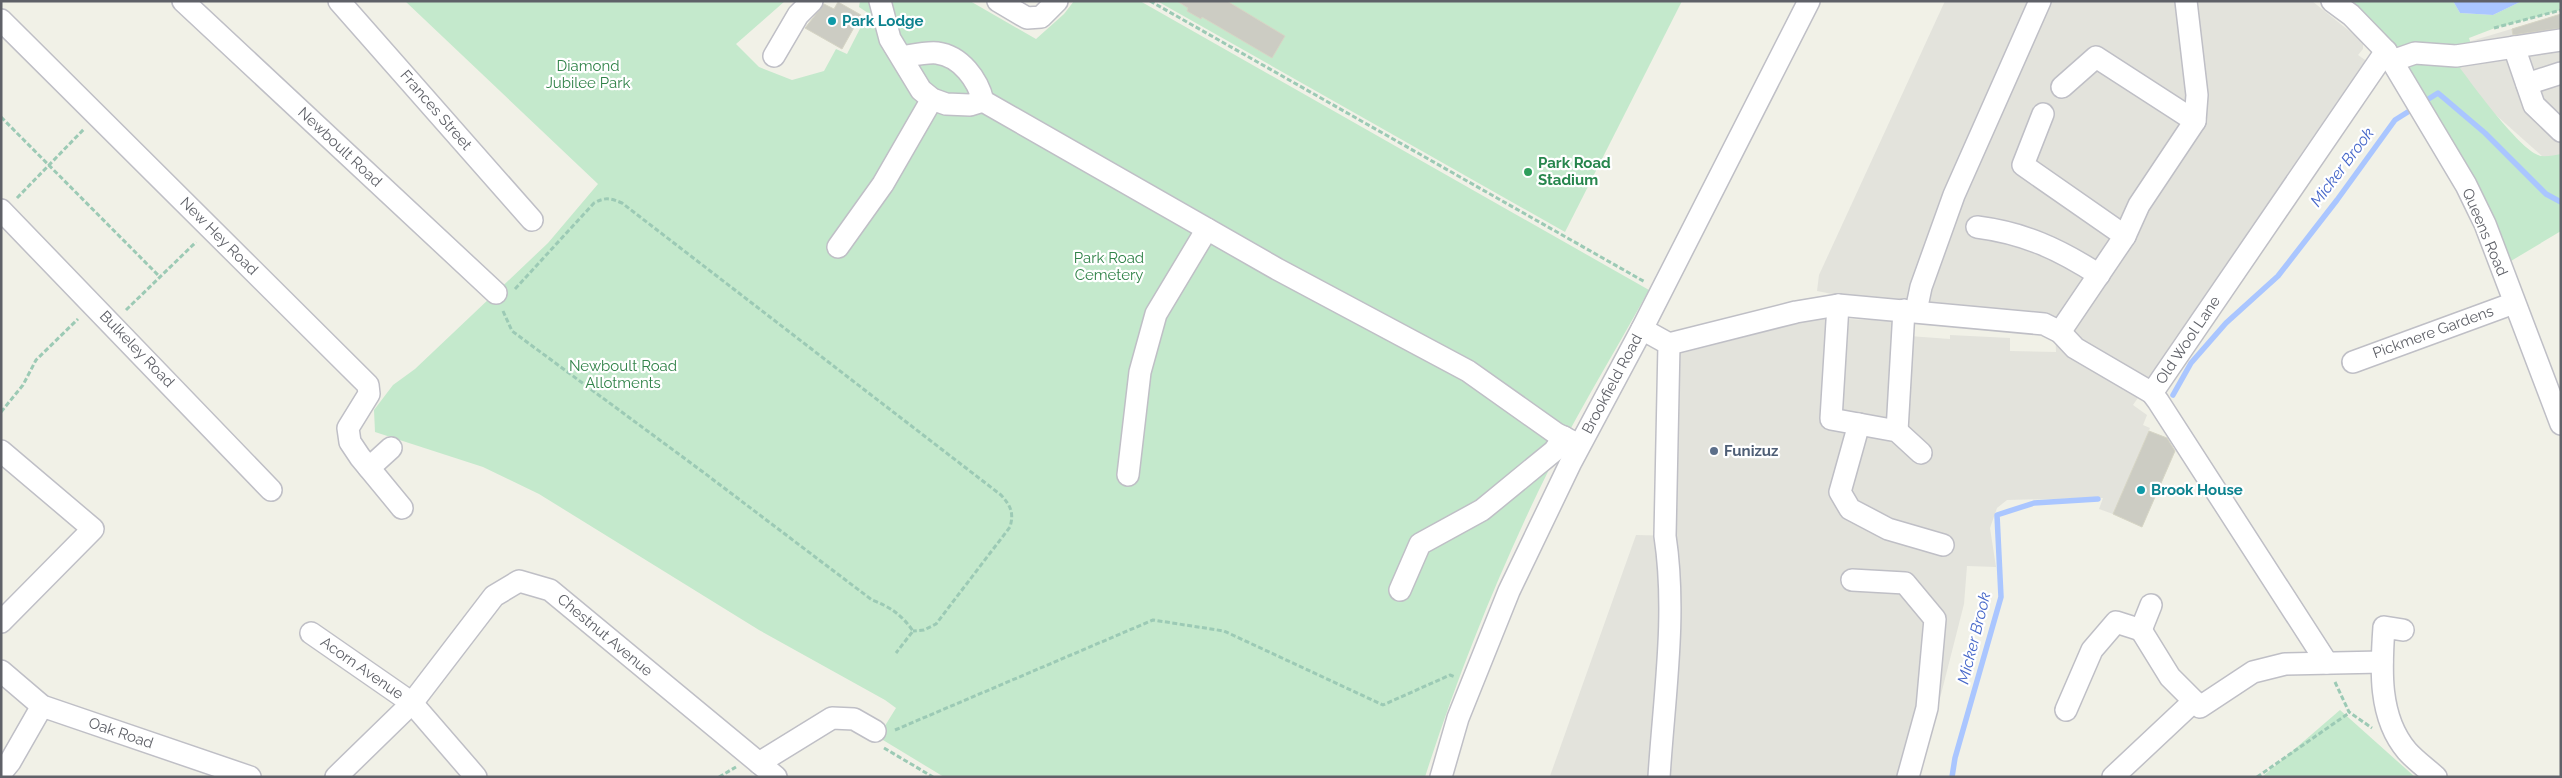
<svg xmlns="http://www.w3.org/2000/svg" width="2562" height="778" font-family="Raleway,sans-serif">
<rect width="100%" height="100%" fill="#f1f1e7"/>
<!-- industrial -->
<g fill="#e3e3dc">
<path d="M 1945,1 L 2312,1 L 2363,42 L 2363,49 L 2358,55 L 2368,62 L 2133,405 L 2147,415 L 2143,425 L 2150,428 L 2113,514 L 2099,509 L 2103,498 L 2089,498 L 2007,500 L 1997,508 L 1990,528 L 1996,567 L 1967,566 L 1964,604 L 1920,777 L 1550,776 L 1636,535 L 1676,536 L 1679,413 L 1675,355 L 1819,318 L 1898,321 L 1909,336 L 1950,339 L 1950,335 L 2010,338 L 2010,351 L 2056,352 L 2055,327 L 1929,313 L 1817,291 L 1819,275 Z"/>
<path d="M 2561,14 L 2561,173 L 2461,84 L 2442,61 L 2468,42 Z"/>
</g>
<!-- green -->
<g fill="#c4e9cc">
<path d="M 405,1 L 785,1 L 736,44 L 759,67 L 792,80 L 824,71 L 836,49 L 847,54 L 868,13 L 859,7 L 860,1 L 970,1 L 1036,39 L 1064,14 L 1074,1 L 1140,1 L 1649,290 C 1612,357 1571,423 1538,492 C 1494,584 1456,680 1425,777 L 944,777 L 878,737 L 896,708 L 885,700 L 759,630 L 539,494 L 483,467 L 375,432 L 374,410 L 393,385 L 415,369 L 548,243 L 598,184 Z"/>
<path d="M 1157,1 L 1682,1 L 1565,232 Z"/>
<path d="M 2332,1 L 2453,1 L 2460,13 L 2493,15 L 2522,1 L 2561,1 L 2561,10 L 2495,28 L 2469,38 L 2474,54 L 2460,68 C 2474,87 2518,147 2538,155 C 2543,158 2554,155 2561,154 L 2561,231 L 2501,267 L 2413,94 Z"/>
<path d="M 2340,710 L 2415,777 L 2262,777 Z"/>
</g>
<!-- water -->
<path fill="#aac6ff" d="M 2453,1 L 2522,1 L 2493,15 L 2460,13 Z"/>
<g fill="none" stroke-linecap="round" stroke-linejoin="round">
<!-- stream -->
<g stroke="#aac6ff" stroke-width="5.5">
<path d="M 2173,395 L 2191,363 L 2226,323 L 2278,276 L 2337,200 L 2395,120 L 2438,93 L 2485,133 L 2546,194 L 2561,202"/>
<path d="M 1952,777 L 1955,758 L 2001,597 L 1997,515 L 2034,503 L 2098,499"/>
</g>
</g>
<!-- building -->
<g fill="#ccccc3" stroke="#d6d5c5">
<path d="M 1177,1 L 1227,1 L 1285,36 L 1272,58 L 1202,17 L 1201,19 L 1187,11 L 1188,8 Z"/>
<path d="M 838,2 L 861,15 L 842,49 L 805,28 L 824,4 L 834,9 Z"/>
<path d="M 2561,14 L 2561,28 L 2513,35 L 2512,29 Z"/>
<path d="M 2149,431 L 2167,438 L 2175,451 L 2142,527 L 2113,514 Z"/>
</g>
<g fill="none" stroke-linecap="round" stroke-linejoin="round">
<!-- minor casing -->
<g stroke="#bfbfc6" stroke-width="24">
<g id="minor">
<path d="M 183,1 L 496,293"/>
<path d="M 339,1 L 532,220"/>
<path d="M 880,1 L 890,39 L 921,90 L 932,99 L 946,104 L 970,105 L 983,101 L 1277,269 L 1468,371 L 1557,434 L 1579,445"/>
<path d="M 998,1 L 1027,18 L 1041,17 L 1057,1"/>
<path d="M 2332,1 L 2351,15 L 2386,51 L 2466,185 L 2485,224 L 2561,424"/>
<path d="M 1,20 L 368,385 L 369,394 L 348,428 L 350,442 L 360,457 L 402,508"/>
<path d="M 2514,47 L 2534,105 L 2561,131"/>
<path d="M 774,56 L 798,15 L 812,1"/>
<path d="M 902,57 C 914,55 926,52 937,53 C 961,56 978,80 983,101"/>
<path d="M 2392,61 L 2415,53 L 2456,56 L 2561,40"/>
<path d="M 2527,84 L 2561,73"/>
<path d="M 2062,87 L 2096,57 L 2195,121"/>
<path d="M 2043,114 L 2023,165 L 2125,236"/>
<path d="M 1,210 L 271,490"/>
<path d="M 1977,227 C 2024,233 2059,249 2099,275"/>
<path d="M 838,247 L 883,184 L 932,99"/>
<path d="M 1838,305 L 1831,419 L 1897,431 L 1921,453"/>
<path d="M 1916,311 L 1921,287 L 1954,195 L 2040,1"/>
<path d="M 1642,329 L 1669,344 L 1665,536 C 1677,615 1664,697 1659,777"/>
<path d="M 2060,332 L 2125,236 L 2139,205 L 2195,121 L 2197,95 L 2186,1"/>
<path d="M 1669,344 L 1796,312 L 1838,305 L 2044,324 L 2060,332 L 2075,348 L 2152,393 L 2158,401 L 2327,663"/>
<path d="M 2353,362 L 2514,303"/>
<path d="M 2152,393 L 2386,51"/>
<path d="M 1859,424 L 1840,492 L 1850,509 L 1888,529 L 1943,545"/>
<path d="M 1897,431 L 1904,310"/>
<path d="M 1,451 L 93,529 L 1,622"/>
<path d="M 369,468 L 391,448"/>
<path d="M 1128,475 L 1140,372 L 1156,314 L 1207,229"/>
<path d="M 1852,580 L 1905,583 L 1935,619 L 1927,708 L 1908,777"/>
<path d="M 1400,590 L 1420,544 L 1482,510 L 1554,451 L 1564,437"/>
<path d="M 2141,630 L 2170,677 L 2200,707 L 2253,672 L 2285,664 L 2382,662"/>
<path d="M 2403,630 L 2384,627 C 2381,668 2378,717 2407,751 C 2415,760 2426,768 2436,777"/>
<path d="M 311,633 L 412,703 L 476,777"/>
<path d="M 1,671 L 42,706 L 250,777"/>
<path d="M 2066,710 L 2092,650 L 2116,622 L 2141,630 L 2151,605"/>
<path d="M 759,763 L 832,718 L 854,719 L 875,731"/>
<path d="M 1,773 L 10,762 L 42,706"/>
<path d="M 336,777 L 412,703 L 494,596 L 519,581 L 550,590 L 776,777"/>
<path d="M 1441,777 L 1458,718 L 1509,591 L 1571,462 L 1642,329 L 1809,1"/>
<path d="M 2113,777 L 2194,701"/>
</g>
</g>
<!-- path -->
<g stroke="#9ccab5" stroke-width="3" stroke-dasharray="5 2.5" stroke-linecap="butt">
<path d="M 1150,1 L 1645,282"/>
<path d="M 2494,28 L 2561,10"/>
<path d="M 1,117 L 160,277"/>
<path d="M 17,198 L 84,129"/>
<path d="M 515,289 L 594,203 C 605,197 610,198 622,203 L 1001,495 C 1011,506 1014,513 1010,527 L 936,624 L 924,630 L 913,631"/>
<path d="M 126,310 L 196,242"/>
<path d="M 503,311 L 512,331 L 703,472 L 872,600 C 890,607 901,614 913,631 L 896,653"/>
<path d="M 1,412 L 23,385 L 36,360 L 78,319"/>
<path d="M 2335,682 L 2349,712 L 2372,728"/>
<path d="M 895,730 L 1153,620 L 1224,631 L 1383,705 L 1450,675 L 1455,677"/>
<path d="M 884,748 L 933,777"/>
<path d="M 719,777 L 736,767"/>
<path d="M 2257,777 L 2349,713"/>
</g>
<!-- minor -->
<use href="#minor" stroke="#fff" stroke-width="21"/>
</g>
<!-- markers -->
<g fill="#0f9aa8" stroke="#fff" stroke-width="2">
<circle cx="832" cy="21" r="5"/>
<circle cx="2141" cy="490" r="5"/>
</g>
<circle fill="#2e9e5b" stroke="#fff" stroke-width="2" cx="1528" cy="172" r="5"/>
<circle fill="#5c6f8a" stroke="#fff" stroke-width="2" cx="1714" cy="451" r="5"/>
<g text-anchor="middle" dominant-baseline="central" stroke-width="4.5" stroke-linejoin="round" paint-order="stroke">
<!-- culture labels -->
<g font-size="15" font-weight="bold" fill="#0d838f" stroke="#fff" text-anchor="start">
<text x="842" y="21">Park Lodge</text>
<text x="2151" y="490">Brook House</text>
</g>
<!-- park labels -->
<g font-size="15" fill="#318349" stroke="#fff">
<text x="588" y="66">Diamond<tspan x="588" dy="17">Jubilee Park</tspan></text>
<text x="1109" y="258">Park Road<tspan x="1109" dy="17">Cemetery</tspan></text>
<text x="623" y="366">Newboult Road<tspan x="623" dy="17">Allotments</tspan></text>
</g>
<!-- street labels -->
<g font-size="15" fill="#5f6168" stroke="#fff">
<text transform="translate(436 110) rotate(49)">Frances Street</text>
<text transform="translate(340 147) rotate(43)">Newboult Road</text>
<text transform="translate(2485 232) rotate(67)">Queens Road</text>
<text transform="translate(219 236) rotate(45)">New Hey Road</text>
<text transform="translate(2433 332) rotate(-20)">Pickmere Gardens</text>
<text transform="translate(2188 340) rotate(-56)">Old Wool Lane</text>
<text transform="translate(137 349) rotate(46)">Bulkeley Road</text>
<text transform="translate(1612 384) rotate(-62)">Brookfield Road</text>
<text transform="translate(605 635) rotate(40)">Chestnut Avenue</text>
<text transform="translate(362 668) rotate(35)">Acorn Avenue</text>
<text transform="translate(121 733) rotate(19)">Oak Road</text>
</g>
<!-- leisure labels -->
<g font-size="15" font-weight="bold" fill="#27864d" stroke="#fff" text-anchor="start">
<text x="1538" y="163">Park Road<tspan x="1538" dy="17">Stadium</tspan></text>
</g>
<!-- service labels -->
<g font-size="15" font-weight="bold" fill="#4e5e75" stroke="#fff" text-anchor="start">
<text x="1724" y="451">Funizuz</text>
</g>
<!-- water labels -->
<g font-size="16" font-style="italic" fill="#4667c9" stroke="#fff">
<text transform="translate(2342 167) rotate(-53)">Micker Brook</text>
<text transform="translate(1974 638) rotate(-76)">Micker Brook</text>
</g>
</g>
<!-- border -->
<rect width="2562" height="778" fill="none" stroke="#5f6168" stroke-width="5"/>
</svg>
